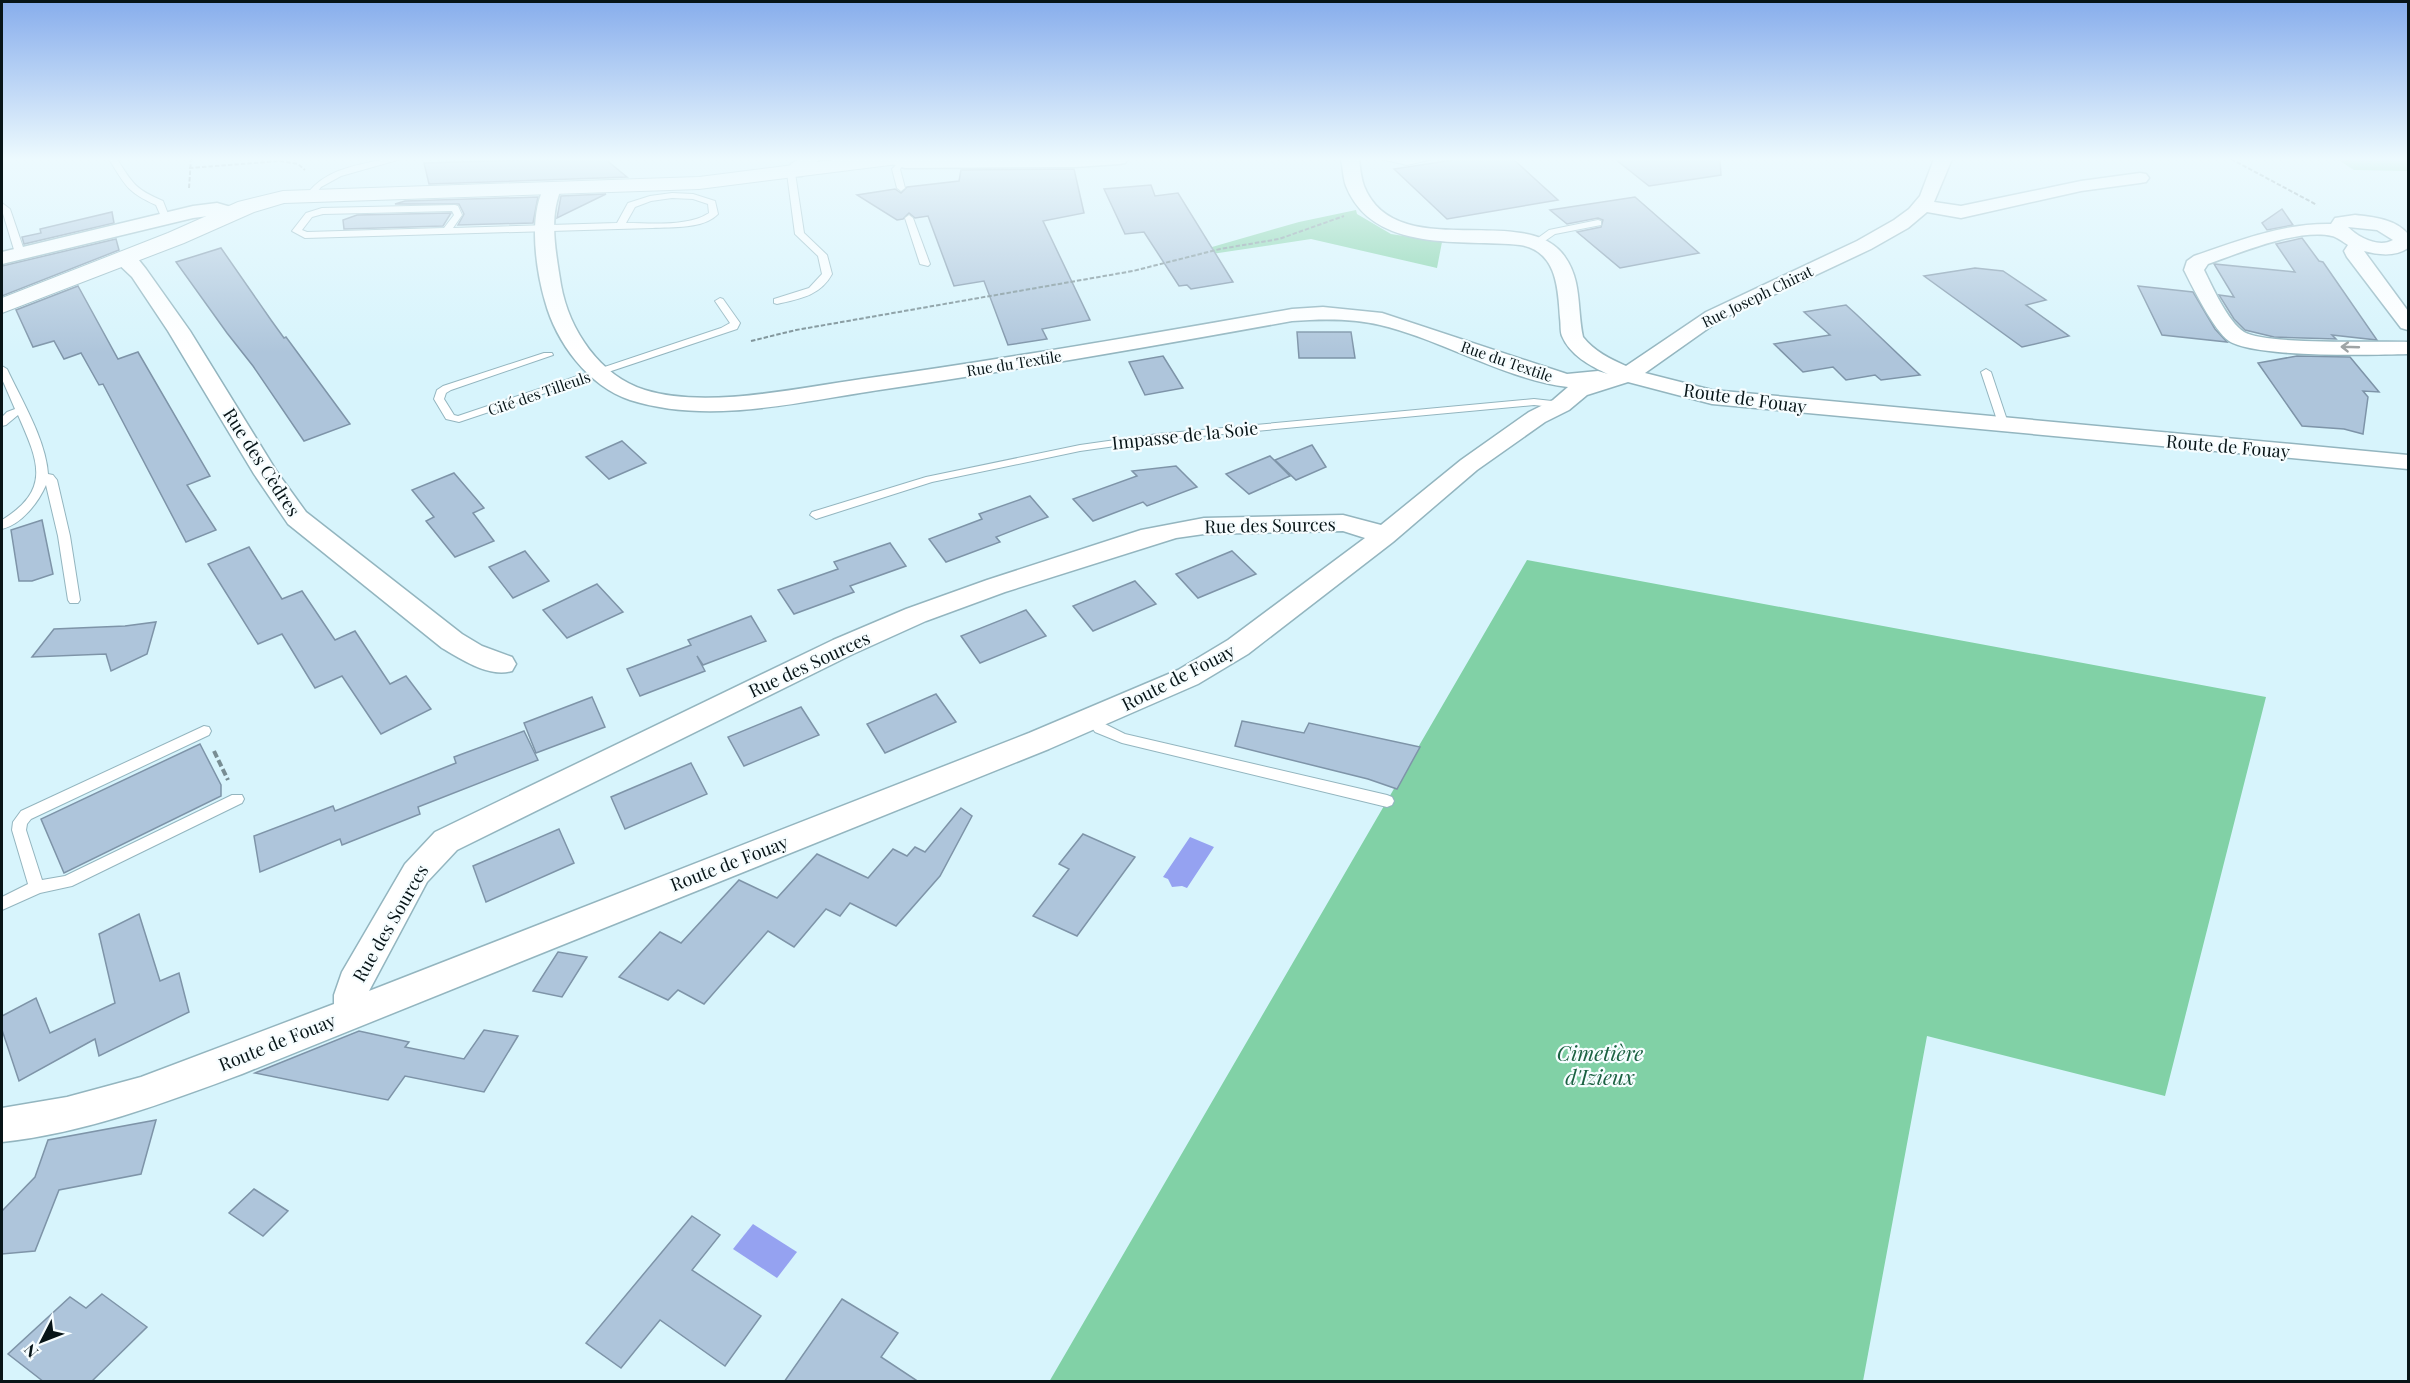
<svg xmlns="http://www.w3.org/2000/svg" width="2410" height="1383" font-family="'Playfair Display',serif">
<rect width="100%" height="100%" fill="#d7f4fc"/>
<!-- green -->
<g fill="#81d1a6">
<path d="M 2337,159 L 2408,159 L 2408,171 L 2354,170 Z"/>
<path d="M 1356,210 L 1357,214 L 1391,234 L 1442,242 L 1437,268 L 1311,239 L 1205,255 L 1212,247 L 1299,222 Z"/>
<path d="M 1527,560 L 2266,697 L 2165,1096 L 1927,1036 L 1863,1381 L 1049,1382 Z"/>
</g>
<!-- water -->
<g fill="#95a2f1">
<path d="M 1190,837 L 1214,847 L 1187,888 L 1182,886 L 1172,887 L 1168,879 L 1163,877 Z"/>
<path d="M 753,1224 L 797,1252 L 777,1278 L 733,1249 Z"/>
</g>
<!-- building -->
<g fill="#aec5db" stroke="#7e94a8" stroke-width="1.5">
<path d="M 558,159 L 605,159 L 627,177 L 429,184 L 424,163 Z"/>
<path d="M 1460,159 L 1513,159 L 1558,200 L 1447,219 L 1394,169 Z"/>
<path d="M 1615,159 L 1720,159 L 1721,175 L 1649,186 Z"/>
<path d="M 1074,169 L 1084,213 L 1043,221 L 1090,320 L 1042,329 L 1047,339 L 1008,345 L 984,281 L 954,286 L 928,216 L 915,218 L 909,213 L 903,219 L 897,220 L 857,195 L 895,189 L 901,193 L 907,187 L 959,181 L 961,170 Z"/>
<path d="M 1151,185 L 1155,196 L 1178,193 L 1233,282 L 1191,289 L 1187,285 L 1179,286 L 1144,232 L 1125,234 L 1104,189 Z"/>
<path d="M 606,194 L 557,218 L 561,196 Z"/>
<path d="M 538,197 L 533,223 L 458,225 L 464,214 L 459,204 L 395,204 L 405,201 Z"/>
<path d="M 1635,197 L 1699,253 L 1620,268 L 1577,232 L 1601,227 L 1603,220 L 1598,218 L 1567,224 L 1550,210 Z"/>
<path d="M 2282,209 L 2293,225 L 2267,230 L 2262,223 Z"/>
<path d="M 112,212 L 114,223 L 24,244 L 22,237 L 41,233 L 40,229 Z"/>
<path d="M 451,213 L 443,226 L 344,229 L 343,220 L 357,215 Z"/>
<path d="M 2302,238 L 2319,261 L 2323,262 L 2377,340 L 2332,335 L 2336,339 L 2274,337 L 2245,330 L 2234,319 L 2219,295 L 2234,297 L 2214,264 L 2295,272 L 2276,244 Z"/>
<path d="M 116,239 L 119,250 L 2,296 L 2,266 Z"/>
<path d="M 221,248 L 271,320 L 284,338 L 286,337 L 350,424 L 304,441 L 253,366 L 227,333 L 176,262 Z"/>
<path d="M 1975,268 L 2003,271 L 2046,300 L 2026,305 L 2069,336 L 2022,347 L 1924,276 Z"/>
<path d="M 78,286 L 118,359 L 138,352 L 210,476 L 187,485 L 216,530 L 186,542 L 103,384 L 99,385 L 81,353 L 64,359 L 54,341 L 33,347 L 16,310 Z"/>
<path d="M 2138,286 L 2193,292 L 2215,329 L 2227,342 L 2162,335 Z"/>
<path d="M 1846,305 L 1857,315 L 1920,375 L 1881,380 L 1875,375 L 1846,380 L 1833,367 L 1803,372 L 1774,344 L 1830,335 L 1804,312 Z"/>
<path d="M 1297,332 L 1351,332 L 1355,358 L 1299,358 Z"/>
<path d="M 1163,356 L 1183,388 L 1145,395 L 1129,362 Z"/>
<path d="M 2297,356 L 2350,357 L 2379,392 L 2363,391 L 2368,397 L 2363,434 L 2344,429 L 2302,426 L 2258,363 Z"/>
<path d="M 622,441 L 646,463 L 609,479 L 586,457 Z"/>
<path d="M 1312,445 L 1326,467 L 1296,480 L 1275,460 Z"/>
<path d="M 1270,456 L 1290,476 L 1249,494 L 1226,474 Z"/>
<path d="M 1176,466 L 1197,487 L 1147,506 L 1143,502 L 1093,521 L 1073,499 L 1137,476 L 1132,471 Z"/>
<path d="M 454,473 L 484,508 L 473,513 L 494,541 L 455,557 L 426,521 L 434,517 L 412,490 Z"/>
<path d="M 1030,496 L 1048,517 L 996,537 L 1000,542 L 946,562 L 929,539 L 982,519 L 979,514 Z"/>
<path d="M 42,520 L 53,574 L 32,581 L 19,581 L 11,530 Z"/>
<path d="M 890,543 L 906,566 L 850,586 L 854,592 L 794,614 L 778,590 L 838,569 L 834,562 Z"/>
<path d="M 249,547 L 282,599 L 302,591 L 335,640 L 355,631 L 390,684 L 406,676 L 431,709 L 381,734 L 342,676 L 315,688 L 282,634 L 258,644 L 208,564 Z"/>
<path d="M 525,551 L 549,581 L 513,598 L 489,567 Z"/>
<path d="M 1232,551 L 1256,574 L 1198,598 L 1176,574 Z"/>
<path d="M 1135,581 L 1156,604 L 1093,631 L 1073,606 Z"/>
<path d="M 597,584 L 623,612 L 567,638 L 543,610 Z"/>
<path d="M 1026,610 L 1046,636 L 980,663 L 961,636 Z"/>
<path d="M 751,616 L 766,641 L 703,665 L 697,656 L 705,671 L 640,696 L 627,669 L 691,645 L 688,640 Z"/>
<path d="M 156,622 L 147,654 L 111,671 L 106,654 L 32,657 L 54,629 L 125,626 Z"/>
<path d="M 936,694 L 956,722 L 885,753 L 867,724 Z"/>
<path d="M 592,697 L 605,727 L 536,753 L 524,723 Z"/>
<path d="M 801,707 L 819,735 L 744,766 L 728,737 Z"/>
<path d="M 1242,721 L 1304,733 L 1309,723 L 1420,747 L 1397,789 L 1368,779 L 1235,746 Z"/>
<path d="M 524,731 L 538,760 L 418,807 L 420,814 L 342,845 L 340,839 L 260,872 L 254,836 L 333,806 L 335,811 L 456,763 L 454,757 Z"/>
<path d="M 200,744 L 221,785 L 221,796 L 64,873 L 41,819 Z"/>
<path d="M 691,763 L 707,794 L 625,829 L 611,797 Z"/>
<path d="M 961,808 L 972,816 L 940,876 L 896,926 L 850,903 L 840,916 L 826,909 L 794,947 L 768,931 L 704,1004 L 678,990 L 668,1000 L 619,977 L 660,932 L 681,943 L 739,880 L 777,898 L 817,854 L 868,878 L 893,849 L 907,856 L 915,847 L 925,852 Z"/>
<path d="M 559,829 L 574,863 L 486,902 L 473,866 Z"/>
<path d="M 1083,834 L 1135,857 L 1077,936 L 1033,916 L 1069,869 L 1059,864 Z"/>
<path d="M 139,914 L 160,981 L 179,973 L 189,1012 L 99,1056 L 95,1039 L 19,1081 L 2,1030 L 2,1016 L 36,998 L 50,1033 L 115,1003 L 99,934 Z"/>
<path d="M 558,952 L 587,957 L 562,997 L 533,991 Z"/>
<path d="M 484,1030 L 518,1036 L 484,1092 L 405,1076 L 388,1100 L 255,1073 L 359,1031 L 409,1042 L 405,1047 L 464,1059 Z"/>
<path d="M 156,1120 L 141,1174 L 59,1190 L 35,1251 L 2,1254 L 2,1211 L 35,1177 L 48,1140 Z"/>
<path d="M 254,1189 L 288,1211 L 263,1236 L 229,1213 Z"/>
<path d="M 692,1216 L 720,1235 L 692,1270 L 761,1316 L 725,1366 L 660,1320 L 621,1368 L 586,1343 Z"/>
<path d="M 102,1294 L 147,1327 L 91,1382 L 44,1382 L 8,1354 L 70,1297 L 86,1308 Z"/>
<path d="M 842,1299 L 898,1333 L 881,1357 L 919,1382 L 784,1382 Z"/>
</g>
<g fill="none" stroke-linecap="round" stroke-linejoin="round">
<!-- lane casing -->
<g stroke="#93b5bf" stroke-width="2">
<g id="lane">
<path d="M 109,159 L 117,159 C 133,184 135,189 163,201 L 170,219 L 169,221 L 163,221 L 156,205 C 127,192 125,185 109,159 Z"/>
<path d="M 386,159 L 401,159 L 341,176 L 321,187 L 314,196 L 307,194 C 326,169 357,165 386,159 Z"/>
<path d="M 1381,159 L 1433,159 L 1407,165 Z"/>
<path d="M 901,160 L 905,163 L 900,169 L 905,188 L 901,191 L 897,188 L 892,169 Z"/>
<path d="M 791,170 L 795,173 L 804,233 L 827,255 L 832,274 C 820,296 799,299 777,304 L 774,303 L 774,299 L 809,288 L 822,274 L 818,256 L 795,234 L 787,173 Z"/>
<path d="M 672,193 L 693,194 L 715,201 L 718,214 C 704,229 672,227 652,228 L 305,238 L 292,231 L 306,213 L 322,208 L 455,205 L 458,206 L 462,215 L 453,228 L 617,223 L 628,203 L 650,196 ZM 672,198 L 693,199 L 708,204 L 709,213 C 688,227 651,223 626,223 L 635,207 L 651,201 ZM 452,211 L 454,215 L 444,228 L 307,232 L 302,230 L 312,217 L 323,214 Z"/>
<path d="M 2,203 L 10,209 L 25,253 L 23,255 L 15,253 L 2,210 Z"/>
<path d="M 909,215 L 913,218 L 930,264 L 928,266 L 920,264 L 905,218 Z"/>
<path d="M 1598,220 L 1601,221 L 1601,225 L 1555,234 L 1539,245 L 1531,243 L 1549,230 Z"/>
<path d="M 720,298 L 723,299 L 740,323 L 737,329 L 459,422 L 446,419 L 434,399 L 437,390 L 443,386 L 544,353 L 552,353 L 553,355 L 451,390 L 446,393 L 444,399 L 454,415 L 458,416 L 721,328 L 730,323 L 715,301 Z"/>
<path d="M 2,366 L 7,369 C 21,399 46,440 48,474 L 53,475 L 57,480 L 70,536 L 80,600 L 78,603 L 70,603 L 68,600 L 58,536 L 46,485 C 38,503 22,524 2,529 L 2,520 C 52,489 38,461 18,415 L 6,425 L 2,426 L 2,417 L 7,412 L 15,409 L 2,379 Z"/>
<path d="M 1986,369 L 1991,372 L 2009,426 L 2008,428 L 2004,429 L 1999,426 L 1981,372 Z"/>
<path d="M 1534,399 L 1561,402 L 1566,405 L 1561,408 L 1534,405 L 1158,440 L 1080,451 L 932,482 L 816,519 L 810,515 L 812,512 L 926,477 L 1080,445 L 1158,434 Z"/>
<path d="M 1093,714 L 1098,715 L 1105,724 L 1125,734 L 1387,795 L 1392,797 L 1394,801 L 1392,805 L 1387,807 L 1122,743 L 1095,732 L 1086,719 Z"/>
<path d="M 204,726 L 209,727 L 211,731 L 209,735 L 31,819 L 27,824 L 26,830 L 42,880 L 65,876 L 232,795 L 242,795 L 244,799 L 242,803 L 72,886 L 40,893 L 2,910 L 2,897 L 28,884 L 12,830 L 13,822 L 21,811 Z"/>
</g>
</g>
<!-- street casing -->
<g stroke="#93b5bf" stroke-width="3">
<g id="street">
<path d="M 799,159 L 820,159 L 802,176 L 790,176 L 787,172 L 791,164 Z"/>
<path d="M 885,159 L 1128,159 L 1125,163 L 1119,164 L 1075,167 L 905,168 L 888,163 Z"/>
<path d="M 1341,159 L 1359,159 C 1360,168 1361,178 1364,186 C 1396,266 1527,200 1565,257 C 1582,281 1577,309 1583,337 C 1594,351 1610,359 1626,366 L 1706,312 L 1857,241 L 1894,220 L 1909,209 L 1920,196 L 1934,159 L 1952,159 L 1934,202 L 1961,206 L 2081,181 L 2140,173 L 2146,174 L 2149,178 L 2146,182 L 2140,183 L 2081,191 L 1961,218 L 1927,212 L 1908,228 L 1871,249 L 1720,320 L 1645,373 L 1712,390 L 2408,455 L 2408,469 L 1712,404 L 1628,382 L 1587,395 L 1569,410 L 1545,422 L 1477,470 L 1393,542 L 1248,654 L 1198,684 L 1049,749 L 242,1074 C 164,1103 85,1133 2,1142 L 2,1108 L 67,1097 L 141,1077 L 334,1004 L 334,995 L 342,972 L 405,864 L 435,832 L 833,640 L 906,609 L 987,580 L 1141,530 L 1204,518 L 1343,515 L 1381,525 L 1461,460 L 1529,412 L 1553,400 L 1568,387 C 1504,379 1443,340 1380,325 C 1352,318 1320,319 1292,321 C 1154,346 1017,370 879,390 C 798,402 709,425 630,400 C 588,386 556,342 545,301 C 536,270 527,211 547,183 L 559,183 L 562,187 C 548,217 556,253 561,285 C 569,330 600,376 645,390 C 706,409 798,388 862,379 C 1006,359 1149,334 1292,309 L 1323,307 L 1382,313 L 1567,374 L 1598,371 L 1608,374 C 1590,366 1570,355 1562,336 C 1560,331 1561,324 1560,318 C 1558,288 1557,251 1520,245 C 1463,239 1373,254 1346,186 C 1343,178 1343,168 1341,159 ZM 1343,531 L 1365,538 L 1228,640 L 1178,670 L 1029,733 L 369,991 L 427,882 L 457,850 L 853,654 L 926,621 L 1005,592 L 1176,538 L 1204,534 Z"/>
<path d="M 217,203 L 238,209 L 240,213 L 238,217 L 231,219 L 216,215 L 193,218 L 2,264 L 2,252 L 193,206 Z"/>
<path d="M 2355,215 C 2374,217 2395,219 2408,234 L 2408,248 C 2395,257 2379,255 2364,251 L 2408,311 L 2408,330 L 2401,328 L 2347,257 L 2344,251 L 2348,245 C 2343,242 2337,237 2332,236 C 2298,228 2240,253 2208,264 L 2204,270 C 2212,286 2228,322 2244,332 C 2265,345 2377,341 2408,342 L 2408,354 C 2372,355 2256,358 2229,341 C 2214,331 2192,286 2184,270 L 2187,261 L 2194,256 C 2238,241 2283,223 2331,224 L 2335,218 ZM 2348,227 L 2377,230 L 2393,240 C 2379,248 2359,238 2348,227 Z"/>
<path d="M 123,253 L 138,259 L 146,269 L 190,331 L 277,472 L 306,512 L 462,634 L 482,646 L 512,657 L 516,664 L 512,671 C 489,678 461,659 442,648 L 288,524 L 254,474 L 168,331 L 132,277 L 113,259 L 116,255 Z"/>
</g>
</g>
<!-- secondary casing -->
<g stroke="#93b5bf" stroke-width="2">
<path id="secondary" d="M 841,159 L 900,159 L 897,163 L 890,165 L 699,189 L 284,203 L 254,212 L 184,243 L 2,313 L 2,298 L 168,233 L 238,202 L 283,191 L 699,177 Z"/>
</g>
<!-- path-far1 -->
<g stroke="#788d93" stroke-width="2" stroke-dasharray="4.5 2" stroke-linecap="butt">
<path d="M 2231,159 L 2317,205"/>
<path d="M 189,168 L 280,161 L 298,164 L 305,170"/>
<path d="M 189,188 L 191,159"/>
<path d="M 751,341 L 796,330 L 1133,271 L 1220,249 L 1279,239 L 1344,216"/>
</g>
<!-- path -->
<path stroke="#788d93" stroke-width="4" stroke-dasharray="7 3" stroke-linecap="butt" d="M 214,751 L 228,780"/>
<!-- lane -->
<use href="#lane" fill="#fff" fill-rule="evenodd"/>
<!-- street -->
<use href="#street" fill="#fff" fill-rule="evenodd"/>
<!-- secondary -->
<use href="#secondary" fill="#fff" fill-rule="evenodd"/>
</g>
<!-- one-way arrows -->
<defs><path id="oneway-shaft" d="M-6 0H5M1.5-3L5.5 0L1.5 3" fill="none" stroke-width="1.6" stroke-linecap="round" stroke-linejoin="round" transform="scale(1.5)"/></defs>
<use stroke="#9ca1a2" href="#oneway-shaft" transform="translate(2350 347) rotate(-178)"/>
<!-- sky -->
<linearGradient id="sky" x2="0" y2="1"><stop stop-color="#87adec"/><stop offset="0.45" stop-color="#edfafe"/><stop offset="1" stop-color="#edfafe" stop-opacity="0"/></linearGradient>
<rect width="2410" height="353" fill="url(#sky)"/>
<g text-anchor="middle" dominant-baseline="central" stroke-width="4.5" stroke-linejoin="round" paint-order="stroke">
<!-- far-street labels -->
<g font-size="15" fill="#071417" stroke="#f6fdff">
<text transform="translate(1757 296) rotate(-26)">Rue Joseph Chirat</text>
<text transform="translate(1507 361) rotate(19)">Rue du Textile</text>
<text transform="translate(1014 363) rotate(-9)">Rue du Textile</text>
<text transform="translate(539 393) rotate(-19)">Cité des Tilleuls</text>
</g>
<!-- street labels -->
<g font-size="18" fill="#071417" stroke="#f6fdff">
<text transform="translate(1745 398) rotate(8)">Route de Fouay</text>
<text transform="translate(1185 435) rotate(-6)">Impasse de la Soie</text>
<text transform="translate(2228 446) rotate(5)">Route de Fouay</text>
<text transform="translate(262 462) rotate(57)">Rue des Cèdres</text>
<text transform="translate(1270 525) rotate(-1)">Rue des Sources</text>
<text transform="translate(809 664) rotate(-25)">Rue des Sources</text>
<text transform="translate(1178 677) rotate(-27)">Route de Fouay</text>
<text transform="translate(729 863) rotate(-21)">Route de Fouay</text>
<text transform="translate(390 923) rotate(-60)">Rue des Sources</text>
<text transform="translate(277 1042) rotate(-22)">Route de Fouay</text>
</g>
<!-- near-park labels -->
<g font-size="21" font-style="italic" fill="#1a6141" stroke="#f6fdff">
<text x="1600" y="1052">Cimetière<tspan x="1600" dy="24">d'Izieux</tspan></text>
</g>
</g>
<!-- border -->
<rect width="2410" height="1383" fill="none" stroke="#071417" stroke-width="6"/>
<!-- north arrow -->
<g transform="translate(42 1341) rotate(228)" stroke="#f6fdff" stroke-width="4.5" paint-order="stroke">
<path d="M0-4.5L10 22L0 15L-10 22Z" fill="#071417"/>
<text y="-9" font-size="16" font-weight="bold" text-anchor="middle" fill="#071417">N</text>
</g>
</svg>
